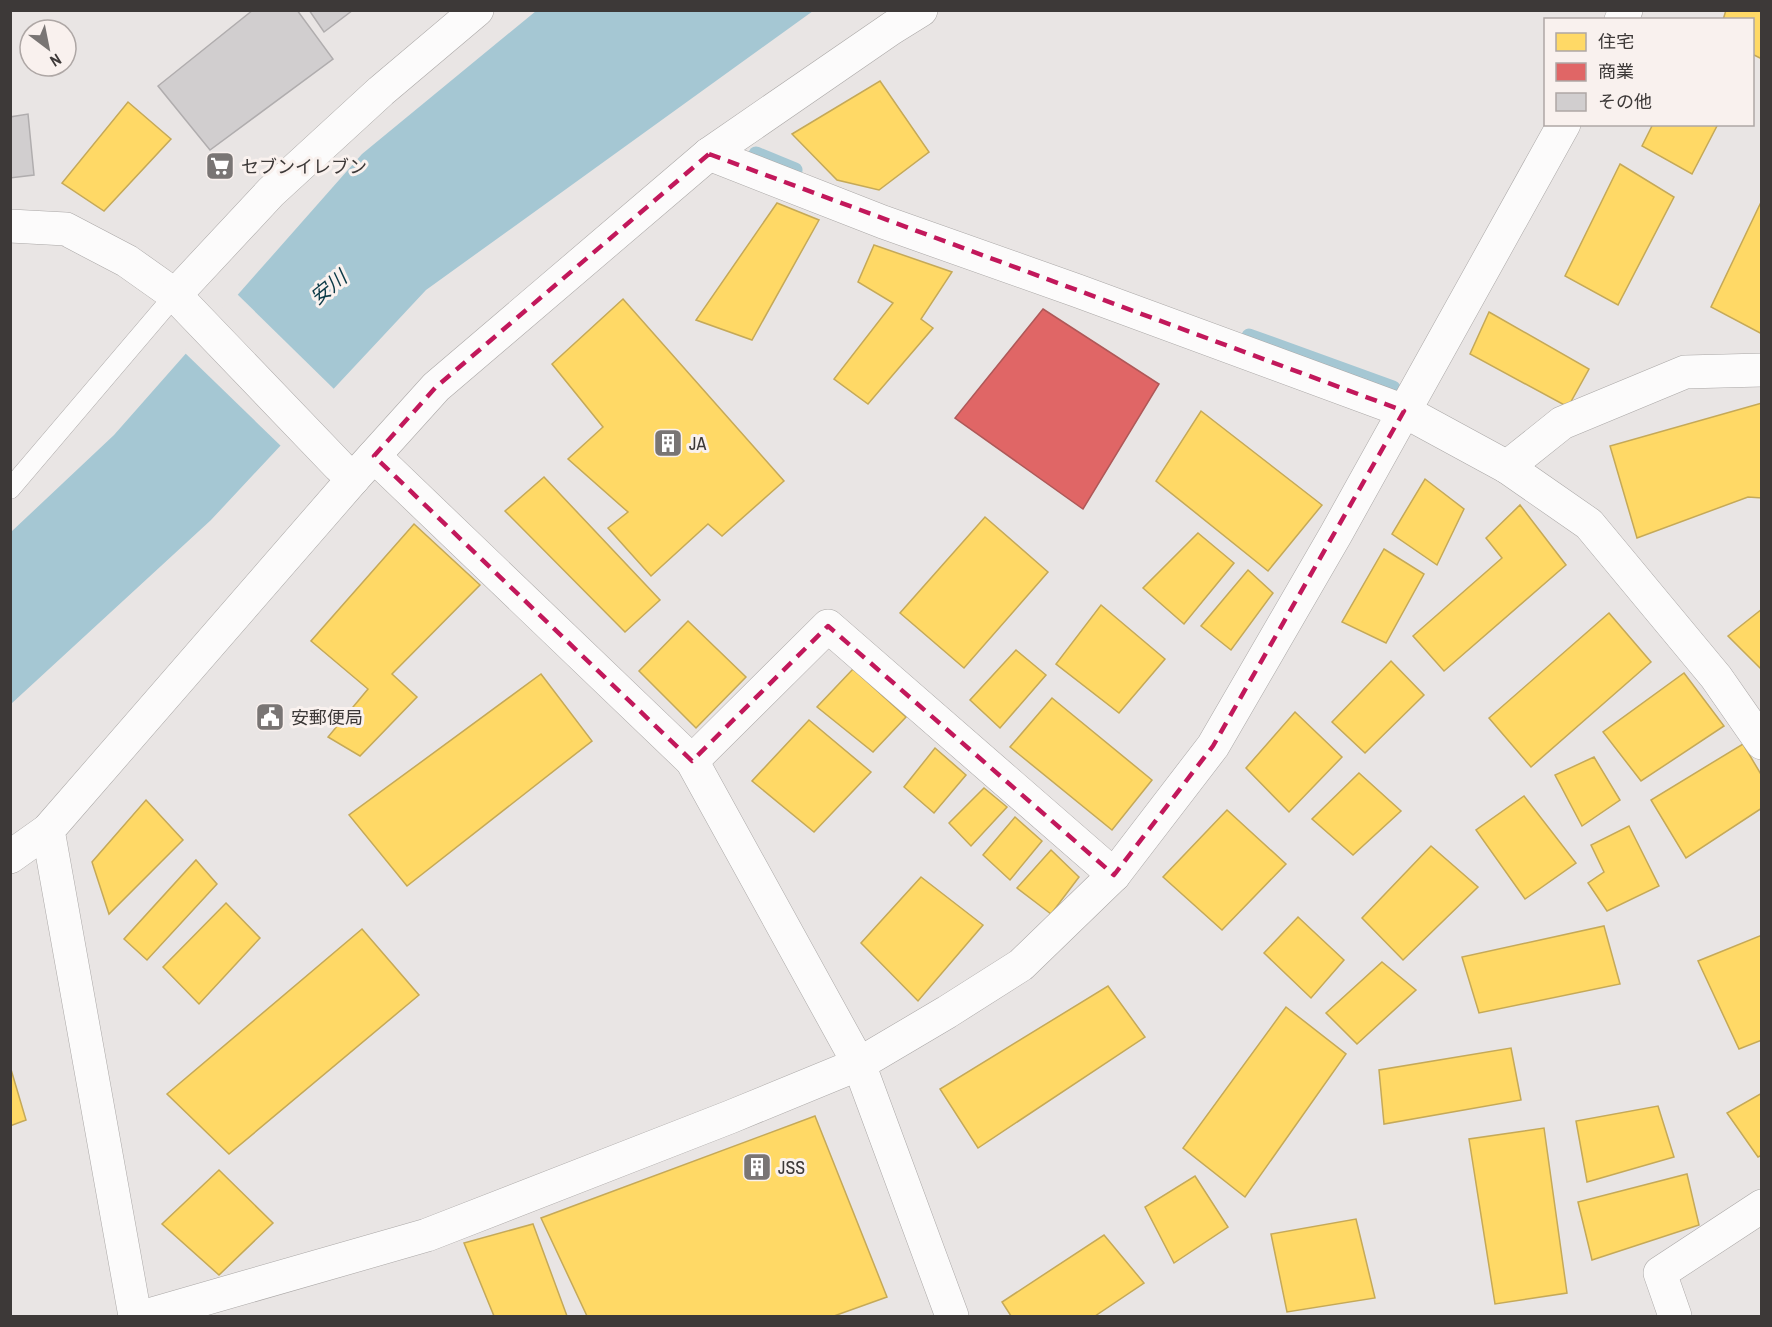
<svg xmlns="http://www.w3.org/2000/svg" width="1772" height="1327" font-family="'Archivo Narrow','Noto Sans JP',sans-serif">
<rect width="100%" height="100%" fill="#e9e5e4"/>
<!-- water -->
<path fill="#a5c7d3" d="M 536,11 L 813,11 L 426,290 L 211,520 L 11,704 L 11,532 L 114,435 L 362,154 Z"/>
<!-- pier -->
<path fill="#e9e5e4" d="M 236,293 L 336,391 L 283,448 L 184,352 Z"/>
<!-- homes -->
<g fill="#ffd966" stroke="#c5a958" stroke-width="1.5">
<path d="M 1726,10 L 1762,10 L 1762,59 L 1752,54 L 1752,20 L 1723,20 Z"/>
<path d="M 880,81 L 929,152 L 879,190 L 837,180 L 792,134 Z"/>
<path d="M 128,102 L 171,139 L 104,211 L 62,183 Z"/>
<path d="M 1653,124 L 1718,124 L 1692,174 L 1642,146 Z"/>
<path d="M 1620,164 L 1674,197 L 1618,305 L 1565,276 Z"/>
<path d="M 1762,200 L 1762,334 L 1711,307 Z"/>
<path d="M 777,203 L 819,220 L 752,340 L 696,320 Z"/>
<path d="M 874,245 L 952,272 L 921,319 L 933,328 L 868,404 L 834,379 L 893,303 L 858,282 Z"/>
<path d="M 623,299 L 784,481 L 722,536 L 708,524 L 651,576 L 608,528 L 628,512 L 568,459 L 603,427 L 552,364 Z"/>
<path d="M 1489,312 L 1589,369 L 1568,407 L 1470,354 Z"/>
<path d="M 1762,403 L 1762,498 L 1748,497 L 1637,538 L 1610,446 Z"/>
<path d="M 1201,411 L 1322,505 L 1268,571 L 1156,481 Z"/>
<path d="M 544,477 L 660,600 L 625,632 L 505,511 Z"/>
<path d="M 1425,479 L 1464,509 L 1437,565 L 1392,534 Z"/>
<path d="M 1520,505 L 1566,565 L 1444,671 L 1413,636 L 1502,558 L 1486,538 Z"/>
<path d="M 985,517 L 1048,572 L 964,668 L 900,613 Z"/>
<path d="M 414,524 L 480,585 L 392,674 L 417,697 L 360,756 L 328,737 L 368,689 L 311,641 Z"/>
<path d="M 1198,533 L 1234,563 L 1184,624 L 1143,588 Z"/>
<path d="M 1384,549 L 1424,574 L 1386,643 L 1342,622 Z"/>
<path d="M 1248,570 L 1273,593 L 1231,650 L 1201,626 Z"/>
<path d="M 1101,605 L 1165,659 L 1119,713 L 1056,664 Z"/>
<path d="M 1762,609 L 1762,670 L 1728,636 Z"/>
<path d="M 1609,613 L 1651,662 L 1531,767 L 1489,718 Z"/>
<path d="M 688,621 L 746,677 L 696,728 L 639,671 Z"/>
<path d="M 1016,650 L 1046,675 L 1000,728 L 970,700 Z"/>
<path d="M 1391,661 L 1424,695 L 1365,753 L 1332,722 Z"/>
<path d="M 853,669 L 906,717 L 873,752 L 817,707 Z"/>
<path d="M 1684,673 L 1724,726 L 1641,781 L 1603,732 Z"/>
<path d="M 541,674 L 592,741 L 407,886 L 349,815 Z"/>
<path d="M 1052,698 L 1152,780 L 1112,830 L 1010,747 Z"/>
<path d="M 1295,712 L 1342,757 L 1289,812 L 1246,768 Z"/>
<path d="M 809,720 L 871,772 L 814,832 L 752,781 Z"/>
<path d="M 1743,744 L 1762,776 L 1762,808 L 1686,858 L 1651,800 Z"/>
<path d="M 935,748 L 966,775 L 934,813 L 904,787 Z"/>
<path d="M 1594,757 L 1620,800 L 1582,826 L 1555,775 Z"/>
<path d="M 1359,773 L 1401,811 L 1353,855 L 1312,819 Z"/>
<path d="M 984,788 L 1007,807 L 971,846 L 949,823 Z"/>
<path d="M 1524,796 L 1576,863 L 1525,899 L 1476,830 Z"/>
<path d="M 146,800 L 183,840 L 109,914 L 92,862 Z"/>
<path d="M 1227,810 L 1286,864 L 1222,930 L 1163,877 Z"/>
<path d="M 1015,817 L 1042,841 L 1010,880 L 983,855 Z"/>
<path d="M 1629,826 L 1659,886 L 1607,911 L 1588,883 L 1604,872 L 1591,845 Z"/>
<path d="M 1431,846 L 1478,887 L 1403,960 L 1362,918 Z"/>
<path d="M 1051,850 L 1079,877 L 1051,914 L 1017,888 Z"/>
<path d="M 196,860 L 217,884 L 147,960 L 124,939 Z"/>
<path d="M 921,877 L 983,925 L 918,1001 L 861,943 Z"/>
<path d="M 226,903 L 260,938 L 199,1004 L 163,967 Z"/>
<path d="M 1298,917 L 1344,960 L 1311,998 L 1264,953 Z"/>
<path d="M 1604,926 L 1620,984 L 1479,1013 L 1462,957 Z"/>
<path d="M 362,929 L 419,995 L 229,1154 L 167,1094 Z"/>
<path d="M 1762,935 L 1762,1040 L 1739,1049 L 1698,961 Z"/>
<path d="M 1382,962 L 1416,990 L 1357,1044 L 1326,1013 Z"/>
<path d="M 1108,986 L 1145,1037 L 978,1148 L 940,1089 Z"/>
<path d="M 1286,1007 L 1346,1054 L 1245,1197 L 1183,1148 Z"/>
<path d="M 1511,1048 L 1521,1100 L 1384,1124 L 1379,1070 Z"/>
<path d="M 10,1066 L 26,1120 L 10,1126 Z"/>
<path d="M 1762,1093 L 1762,1155 L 1758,1157 L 1727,1113 Z"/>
<path d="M 1658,1106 L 1674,1157 L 1587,1182 L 1576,1121 Z"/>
<path d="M 815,1116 L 887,1297 L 834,1316 L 587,1316 L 541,1218 Z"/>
<path d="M 1544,1128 L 1567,1293 L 1495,1304 L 1469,1139 Z"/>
<path d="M 219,1170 L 273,1223 L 219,1275 L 162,1224 Z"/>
<path d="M 1687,1174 L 1699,1225 L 1592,1260 L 1578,1202 Z"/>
<path d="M 1195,1176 L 1228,1227 L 1174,1263 L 1145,1207 Z"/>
<path d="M 1356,1219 L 1375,1298 L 1287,1312 L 1271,1234 Z"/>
<path d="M 533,1224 L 567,1316 L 494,1316 L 464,1243 Z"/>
<path d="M 1104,1235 L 1144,1283 L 1095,1316 L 1011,1316 L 1002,1302 Z"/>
</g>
<!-- shops -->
<path fill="#e06666" stroke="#af5858" stroke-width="1.5" d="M 1043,309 L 1159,384 L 1083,509 L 955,418 Z"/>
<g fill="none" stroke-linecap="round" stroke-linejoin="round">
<!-- stream -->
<g stroke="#a5c7d3" stroke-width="15">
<path d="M 756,154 L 795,170"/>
<path d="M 1249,336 L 1393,388"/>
</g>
</g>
<!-- building -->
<g fill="#d1cecf" stroke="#b0adae" stroke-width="1.5">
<path d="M 253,10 L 297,10 L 333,59 L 210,150 L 158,86 Z"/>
<path d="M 309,10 L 353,10 L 324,32 Z"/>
<path d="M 28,114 L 34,175 L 10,178 L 10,117 Z"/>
</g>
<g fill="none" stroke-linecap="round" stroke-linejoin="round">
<!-- service casing -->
<g stroke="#aaa7a6" stroke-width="21">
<path id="service" d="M 10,489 L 175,295"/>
</g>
<!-- minor casing -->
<g stroke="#aaa7a6" stroke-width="34">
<g id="minor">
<path d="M 1621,20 L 1626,10"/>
<path d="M 709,154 L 883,222 L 1078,291 L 1404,411 L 1507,467 L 1589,524 L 1716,677 L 1762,743"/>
<path d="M 10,226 L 66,229 L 127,261 L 175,295 L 339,466 L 353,479"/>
<path d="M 175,295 L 271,192 L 381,91 L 477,10"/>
<path d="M 374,456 L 692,761 L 859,1064 L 952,1316"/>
<path d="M 1507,467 L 1562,423 L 1685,372 L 1762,370"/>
<path d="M 692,761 L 828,626 L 1114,875"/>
<path d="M 135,1316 L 48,830 L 353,479 L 436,387 L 709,154 L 892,28 L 921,10"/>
<path d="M 145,1316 L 427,1235 L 730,1117 L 859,1064 L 947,1012 L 1021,965 L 1114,875 L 1213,746 L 1336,534 L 1564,124"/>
<path d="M 1675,1316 L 1660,1273 L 1762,1206"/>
</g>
</g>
<!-- tertiary casing -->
<g stroke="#aaa7a6" stroke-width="34">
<path id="tertiary" d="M 10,857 L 48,830"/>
</g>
<!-- service -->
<use href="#service" stroke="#fcfbfb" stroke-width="20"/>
<!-- minor -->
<use href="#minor" stroke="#fcfbfb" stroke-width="33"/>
<!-- tertiary -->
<use href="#tertiary" stroke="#fcfbfb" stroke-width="33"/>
</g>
<!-- marked area -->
<path fill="none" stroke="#c2185b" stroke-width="4.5" stroke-dasharray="12 8" stroke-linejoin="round" d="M 709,154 L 1404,411 L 1213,746 L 1114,875 L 828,626 L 692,761 L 374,456 L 436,387 Z"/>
<!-- icons -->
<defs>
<g id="supermarket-square" transform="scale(1.5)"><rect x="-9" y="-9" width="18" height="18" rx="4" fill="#797574" stroke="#f9f1ee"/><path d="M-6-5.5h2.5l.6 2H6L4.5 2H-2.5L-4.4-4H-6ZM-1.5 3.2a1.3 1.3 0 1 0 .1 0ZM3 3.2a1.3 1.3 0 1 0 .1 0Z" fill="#fff"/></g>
<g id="building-square" transform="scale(1.5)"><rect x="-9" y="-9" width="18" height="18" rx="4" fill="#797574" stroke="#f9f1ee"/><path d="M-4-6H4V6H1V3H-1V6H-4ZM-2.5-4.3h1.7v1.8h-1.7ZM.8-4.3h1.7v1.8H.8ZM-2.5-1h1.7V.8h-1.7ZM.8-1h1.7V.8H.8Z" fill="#fff"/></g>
<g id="civic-square" transform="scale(1.5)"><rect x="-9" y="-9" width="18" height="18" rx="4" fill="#797574" stroke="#f9f1ee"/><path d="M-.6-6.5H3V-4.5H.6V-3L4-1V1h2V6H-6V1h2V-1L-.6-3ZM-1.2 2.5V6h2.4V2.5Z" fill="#fff"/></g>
</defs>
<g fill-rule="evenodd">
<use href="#supermarket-square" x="220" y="166"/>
<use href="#building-square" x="668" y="443"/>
<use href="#civic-square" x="270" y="717"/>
<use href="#building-square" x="757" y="1167"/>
</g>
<g text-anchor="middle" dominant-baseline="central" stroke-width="6" stroke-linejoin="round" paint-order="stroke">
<!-- poi labels -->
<g font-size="18" fill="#3d3938" stroke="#f9f1ee" text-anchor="start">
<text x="241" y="166">セブンイレブン</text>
<text x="689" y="443">JA</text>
<text x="291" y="717">安郵便局</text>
<text x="778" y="1167">JSS</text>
</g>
<!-- water labels -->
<g font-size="20" font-style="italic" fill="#0b3a47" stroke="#f9f1ee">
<text transform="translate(328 287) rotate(-39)">安川</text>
</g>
</g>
<!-- border -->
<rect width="1772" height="1327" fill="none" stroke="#3d3938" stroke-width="24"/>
<!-- legend -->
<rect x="1544" y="18" width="210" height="108" fill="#f9f1ee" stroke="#aea7a5" stroke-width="1.5"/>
<rect x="1556" y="33" width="30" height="18" fill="#ffd966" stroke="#aea7a5" stroke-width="1.5"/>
<text x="1598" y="48" font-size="18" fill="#3d3938">住宅</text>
<rect x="1556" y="63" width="30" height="18" fill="#e06666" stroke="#aea7a5" stroke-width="1.5"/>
<text x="1598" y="78" font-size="18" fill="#3d3938">商業</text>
<rect x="1556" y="93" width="30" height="18" fill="#d1cecf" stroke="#aea7a5" stroke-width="1.5"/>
<text x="1598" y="108" font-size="18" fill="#3d3938">その他</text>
<!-- north arrow -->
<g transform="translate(48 48) rotate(148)"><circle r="28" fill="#f9f1ee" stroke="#aea7a5" stroke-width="1.5"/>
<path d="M0-4.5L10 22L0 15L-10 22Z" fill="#797574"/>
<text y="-9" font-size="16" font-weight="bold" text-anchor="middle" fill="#3d3938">N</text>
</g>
</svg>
